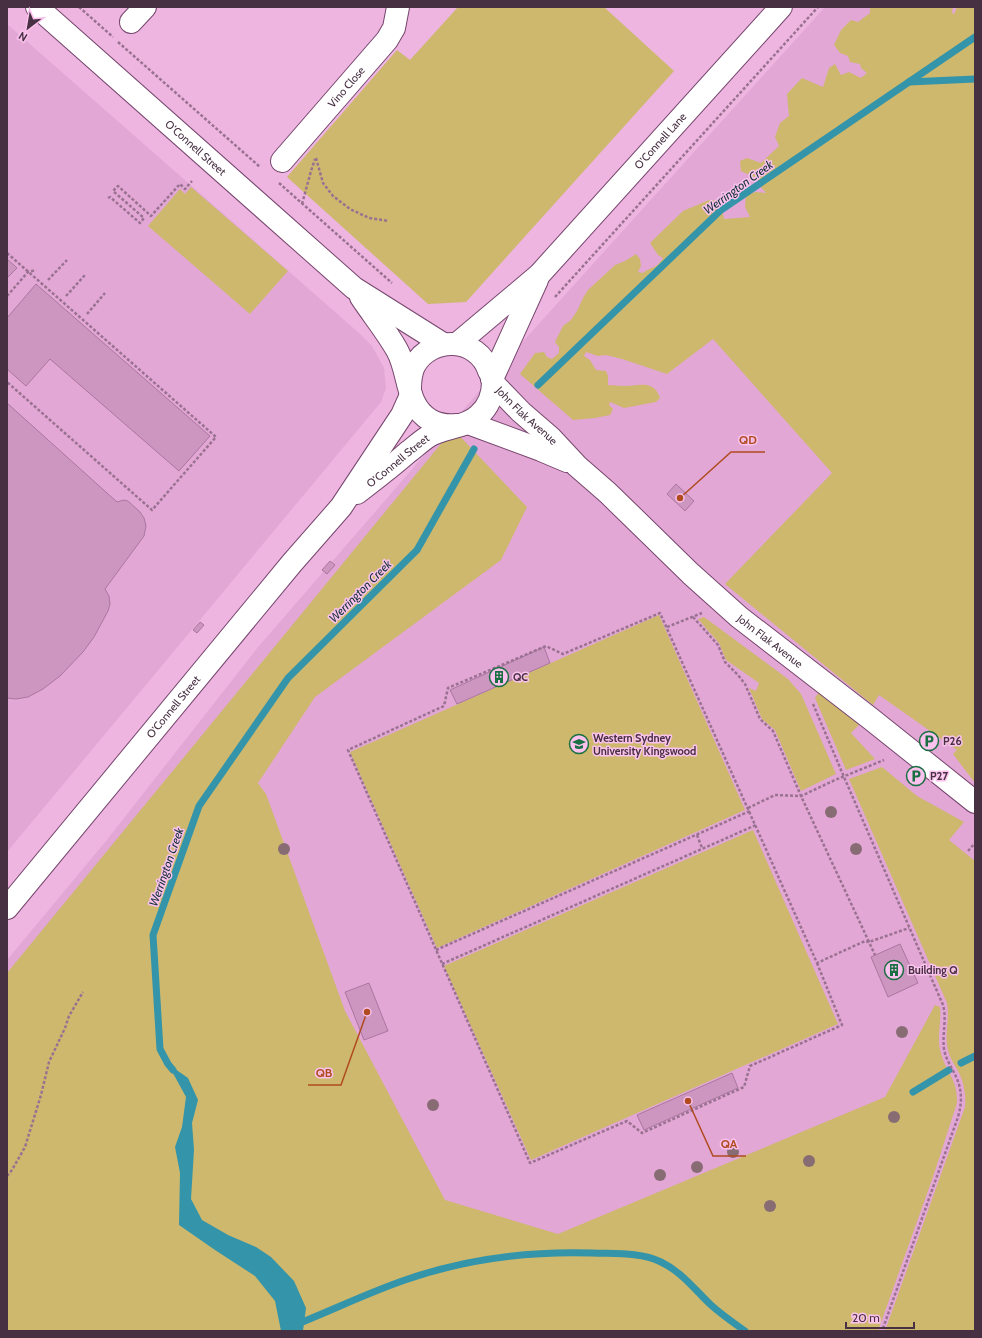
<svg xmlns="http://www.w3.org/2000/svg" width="982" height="1338" font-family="Cabin,sans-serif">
<rect width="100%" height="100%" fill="#edb5e0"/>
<!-- built -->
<g fill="#e3a7d6">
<path d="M 825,7 L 975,7 L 975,1331 L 7,1331 L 7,960 L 106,841 L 259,646 L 459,415 L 498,369 Z"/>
<path d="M 7,24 L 359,333 L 372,346 L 384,368 L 386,388 L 381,402 L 7,852 Z"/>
</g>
<!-- green -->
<g fill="#cdb86d">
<path d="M 458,7 L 604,7 L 674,71 L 466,302 L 428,304 L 287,177 L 397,50 L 410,60 Z"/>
<path d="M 870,7 L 953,7 L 952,13 L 954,14 L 957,7 L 975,7 L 975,783 L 953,754 L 957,750 L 879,695 L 873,705 L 725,584 L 832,473 L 713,339 L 667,374 L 622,359 L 606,355 L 598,356 L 586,352 L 584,356 L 590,360 L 596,370 L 606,371 L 608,376 L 608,385 C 613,385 619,386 624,386 C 638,386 654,379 660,398 L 656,402 L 624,408 L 610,402 L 609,405 L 613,409 L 610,415 L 595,418 L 573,420 L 520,374 L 535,353 L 544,352 L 547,357 L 552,359 L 559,353 L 559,347 L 555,342 L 563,326 L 571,320 L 577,311 L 583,298 L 588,290 L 615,265 L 625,261 L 636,254 L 640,259 L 641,266 L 638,272 L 643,273 C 652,266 655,270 663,258 L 658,255 L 650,243 L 683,211 L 709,200 L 720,200 L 724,219 L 750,217 L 745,207 L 746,196 L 755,192 L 766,193 L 760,186 L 758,179 L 741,171 L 740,161 L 747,158 L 761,163 L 779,146 L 775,137 L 780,123 L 789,116 L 787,94 L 802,78 L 823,87 L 829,68 L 835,64 L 841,75 L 849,72 L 861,78 L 867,73 L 861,68 L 860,64 L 850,62 L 848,56 L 840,53 L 834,45 L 841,30 L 851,20 L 858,22 L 870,13 Z"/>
<path d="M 191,187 L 288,271 L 250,314 L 148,226 L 180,189 L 185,194 Z"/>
<path d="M 453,429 L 527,507 L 501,560 L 315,697 L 258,783 L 266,794 L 345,1011 L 445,1200 L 558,1234 L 885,1097 L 935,1005 L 940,1007 C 942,1022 936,1038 941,1053 C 946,1073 958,1079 957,1103 L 934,1174 L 878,1331 L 7,1331 L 7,973 Z"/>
<path d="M 659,615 L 745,810 L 437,948 L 350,752 Z"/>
<path d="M 704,617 L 788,679 L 801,694 L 836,774 L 801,791 L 775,730 L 762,719 L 749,688 L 756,691 L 759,683 L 726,660 L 719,643 L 698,619 Z"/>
<path d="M 819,692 L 859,725 L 851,733 L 875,759 L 846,770 L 815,698 Z"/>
<path d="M 882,767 L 917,796 L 964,822 L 949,840 L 975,861 L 975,1331 L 885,1331 L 965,1107 C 966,1096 964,1083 959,1073 C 955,1065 950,1059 948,1050 C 944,1034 950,1019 947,1003 L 849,779 Z"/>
<path d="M 753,830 L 838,1024 L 531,1160 L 444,966 Z"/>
</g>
<!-- water -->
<path fill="#3494a9" d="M 168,1064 L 188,1078 L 198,1100 L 192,1123 L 194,1150 L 191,1199 L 202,1220 L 228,1235 L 256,1247 L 271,1257 L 294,1281 L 306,1308 L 303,1331 L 281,1331 L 275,1301 L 255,1276 L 215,1250 L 179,1225 L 180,1173 L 175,1147 L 182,1127 L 186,1097 Z"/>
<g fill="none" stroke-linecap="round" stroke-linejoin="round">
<!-- stream -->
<g stroke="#3494a9" stroke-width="7">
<path d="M 909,82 L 975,79"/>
<path d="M 538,385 L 721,210 L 975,37"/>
<path d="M 961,1063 L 975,1056"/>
<path d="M 173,1070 L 168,1064 L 160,1049 L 153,935 L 199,806 L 288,678 L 417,550 L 474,449"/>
<path d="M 913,1092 L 949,1070"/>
<path d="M 295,1325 C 333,1310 369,1292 408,1279 C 469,1258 528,1251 592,1253 C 615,1254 640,1252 661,1262 C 682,1272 695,1290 711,1305 C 722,1315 734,1323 745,1331"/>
</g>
</g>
<!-- building -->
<g fill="#cc96c0" stroke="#aa769f">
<path d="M 7,259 L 17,268 L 7,278 Z"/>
<path d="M 36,284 L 210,436 L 179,471 L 50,359 L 26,386 L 7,369 L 7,318 Z"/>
<path d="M 7,403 L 117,502 L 124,500 L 128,501 L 140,512 L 144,518 L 146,526 L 144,536 L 105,589 L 109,596 L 110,604 L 108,611 L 94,637 L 83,652 L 60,676 L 43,689 L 28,697 L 16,699 L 7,698 Z"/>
<path d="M 676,484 L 694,501 L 685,511 L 667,494 Z"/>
<path d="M 330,561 L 335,565 L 327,574 L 322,570 Z"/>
<path d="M 200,622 L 204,625 L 197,633 L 193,630 Z"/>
<path d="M 544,647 L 550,663 L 457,704 L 450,690 Z"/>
<path d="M 900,944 L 918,983 L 888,997 L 871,957 Z"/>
<path d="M 369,983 L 388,1031 L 364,1040 L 345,992 Z"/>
<path d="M 732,1073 L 738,1088 L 644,1130 L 637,1115 Z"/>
</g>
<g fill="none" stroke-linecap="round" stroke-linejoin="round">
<!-- minor casing -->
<g stroke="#76466d" stroke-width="24">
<g id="minor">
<path id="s1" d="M 37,7 L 354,288 L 443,344"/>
<path d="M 131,22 L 145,7"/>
<path id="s2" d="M 282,161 L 387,40 L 394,28 L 398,7"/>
<path d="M 361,297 C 373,315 387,332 397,350 C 410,373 405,405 430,420 C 439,425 447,426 457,425"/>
<path id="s3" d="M 457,344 L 539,275 L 781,7"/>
<path d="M 492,379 L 537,280"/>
<path id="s4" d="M 493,383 L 521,412 L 550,437 L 577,466 L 608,493 L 691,574 L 739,617 L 871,719 L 975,802"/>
<path d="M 468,423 L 541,450 L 567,461"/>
<path id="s5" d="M 357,493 C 374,480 391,467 407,453 C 414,448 421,441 429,436 C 443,427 466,428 479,415 C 488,407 493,395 493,382 C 492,378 491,374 489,371 C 478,337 431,335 414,366 C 411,373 410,381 410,389"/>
<path id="s6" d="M 7,908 L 292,563 L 341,507 L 402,415 L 411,395"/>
</g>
</g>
<!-- path -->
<g stroke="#9a7291" stroke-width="2.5" stroke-dasharray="3 2" stroke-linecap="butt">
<path d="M 79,7 L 113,37"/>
<path d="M 118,42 L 260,167"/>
<path d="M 316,158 L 323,183 L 333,196 L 350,209 L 369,218 L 389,221"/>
<path d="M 279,183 L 392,283"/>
<path d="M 108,198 L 110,197 L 140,223 L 144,218 L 113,191 L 118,186 L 151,216 L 180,184 L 185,189 L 192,181"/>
<path d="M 302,204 L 311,171 L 315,159"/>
<path d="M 7,253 L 216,437 L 152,510 L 7,382"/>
<path d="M 48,280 L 67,260"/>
<path d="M 7,296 L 28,272 L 36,270"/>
<path d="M 66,296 L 85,275"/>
<path d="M 555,297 L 818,7"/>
<path d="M 87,314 L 105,293"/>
<path d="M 693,617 L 718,645 L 725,662 L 738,675 L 745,684 L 760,719 L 773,731 L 801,796 L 869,942 L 909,928"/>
<path d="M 667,627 L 702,613"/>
<path d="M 813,704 L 844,777 L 943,1005 C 947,1019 942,1034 944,1049 C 945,1056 949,1063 952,1069 C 962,1086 963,1099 958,1117 L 882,1331"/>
<path d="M 748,808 L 775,795 L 801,796 L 835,780 L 884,760"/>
<path d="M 697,835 L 702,848"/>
<path d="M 968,851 L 975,843"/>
<path d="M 436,950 L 750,811"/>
<path d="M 817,963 L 842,1025 L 750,1066 L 744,1087 L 642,1133 L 627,1121 L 530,1163 L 348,750 L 444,706 L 448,688 L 546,646 L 563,654 L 660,613 L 817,963 L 865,941 L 869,942 L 875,955"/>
<path d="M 442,964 L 756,825"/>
<path d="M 7,1176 L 12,1170 L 25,1147 L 41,1095 L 49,1062 L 65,1028 L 69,1016 L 83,992"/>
</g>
<!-- minor -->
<use href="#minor" stroke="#fff" stroke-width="22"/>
</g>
<!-- trees -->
<g fill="#886c73">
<circle cx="831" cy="812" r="6"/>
<circle cx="284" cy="849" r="6"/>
<circle cx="856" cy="849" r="6"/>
<circle cx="902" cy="1032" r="6"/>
<circle cx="433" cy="1105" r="6"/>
<circle cx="894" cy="1117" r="6"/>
<circle cx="733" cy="1152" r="6"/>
<circle cx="809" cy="1161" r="6"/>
<circle cx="697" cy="1167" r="6"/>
<circle cx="660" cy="1175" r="6"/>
<circle cx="770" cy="1206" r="6"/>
</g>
<!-- icons -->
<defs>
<g id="building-ring" transform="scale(1)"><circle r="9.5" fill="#fac2ed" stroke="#196f41" stroke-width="1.5"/><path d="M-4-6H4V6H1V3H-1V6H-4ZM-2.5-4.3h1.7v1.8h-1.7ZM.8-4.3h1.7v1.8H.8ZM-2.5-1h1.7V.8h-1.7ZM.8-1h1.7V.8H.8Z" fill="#196f41"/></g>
<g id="parking-ring" transform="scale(1)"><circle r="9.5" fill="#fac2ed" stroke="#196f41" stroke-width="1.5"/><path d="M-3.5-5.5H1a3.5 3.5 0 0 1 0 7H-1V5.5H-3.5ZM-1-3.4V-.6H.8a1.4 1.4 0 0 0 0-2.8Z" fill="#196f41"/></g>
<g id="university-ring" transform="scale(1)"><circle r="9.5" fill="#fac2ed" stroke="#196f41" stroke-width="1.5"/><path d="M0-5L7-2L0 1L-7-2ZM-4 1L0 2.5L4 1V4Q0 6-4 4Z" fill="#196f41"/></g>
</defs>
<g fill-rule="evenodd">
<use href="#building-ring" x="499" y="677"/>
<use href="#parking-ring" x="929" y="741"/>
<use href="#university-ring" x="579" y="744"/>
<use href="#parking-ring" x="916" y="776"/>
<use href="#building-ring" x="894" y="970"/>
</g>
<g text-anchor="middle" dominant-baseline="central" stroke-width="3" stroke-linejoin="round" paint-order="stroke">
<!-- street labels -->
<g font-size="11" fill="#473042" stroke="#fac2ed">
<text stroke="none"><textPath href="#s2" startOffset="98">Vino Close</textPath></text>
<text stroke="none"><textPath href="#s3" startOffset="288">O'Connell Lane</textPath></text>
<text stroke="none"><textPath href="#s1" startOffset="212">O'Connell Street</textPath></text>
<text stroke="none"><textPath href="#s4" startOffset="47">John Flak Avenue</textPath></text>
<text stroke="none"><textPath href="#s5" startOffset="52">O'Connell Street</textPath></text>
<text stroke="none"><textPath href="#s4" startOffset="379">John Flak Avenue</textPath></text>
<text stroke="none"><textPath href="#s6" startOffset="261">O'Connell Street</textPath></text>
</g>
<!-- poi labels -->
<g font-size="11" font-weight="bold" fill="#473042" stroke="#fac2ed" text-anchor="start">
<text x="513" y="677">QC</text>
<text x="593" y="738">Western Sydney<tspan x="593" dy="13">University Kingswood</tspan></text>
<text x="943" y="741">P26</text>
<text x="930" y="776">P27</text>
<text x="908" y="970">Building Q</text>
</g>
<!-- water labels -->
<g font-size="12" font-style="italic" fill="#143138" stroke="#fac2ed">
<text transform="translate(738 187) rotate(-36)">Werrington Creek</text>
<text transform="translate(360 591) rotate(-45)">Werrington Creek</text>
<text transform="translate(166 867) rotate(-71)">Werrington Creek</text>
</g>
</g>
<!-- callouts -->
<path fill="none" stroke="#b04b1f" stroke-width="1.5" d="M680 498L731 452H765M367 1012L341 1085H308M688 1101L713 1156H746"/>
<g fill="#b04b1f" stroke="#fac2ed" stroke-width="1.5">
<circle cx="680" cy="498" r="4"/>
<circle cx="367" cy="1012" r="4"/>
<circle cx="688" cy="1101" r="4"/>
</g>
<g font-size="12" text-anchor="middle" font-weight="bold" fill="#b04b1f" stroke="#fac2ed" stroke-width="3" stroke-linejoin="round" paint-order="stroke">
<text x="748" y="444">QD</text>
<text x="324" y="1077">QB</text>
<text x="729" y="1148">QA</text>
</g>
<!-- border -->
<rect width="982" height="1338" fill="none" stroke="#473042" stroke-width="16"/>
<!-- north arrow -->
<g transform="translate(28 28) rotate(211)" stroke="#fac2ed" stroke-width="3" paint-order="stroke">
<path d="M0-3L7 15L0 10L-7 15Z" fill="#473042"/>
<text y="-6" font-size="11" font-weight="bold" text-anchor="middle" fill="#473042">N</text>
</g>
<!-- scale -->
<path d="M846 1322v6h68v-6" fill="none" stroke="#473042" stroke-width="2"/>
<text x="852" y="1322" font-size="12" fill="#473042" stroke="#fac2ed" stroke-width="3" paint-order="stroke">20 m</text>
</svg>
